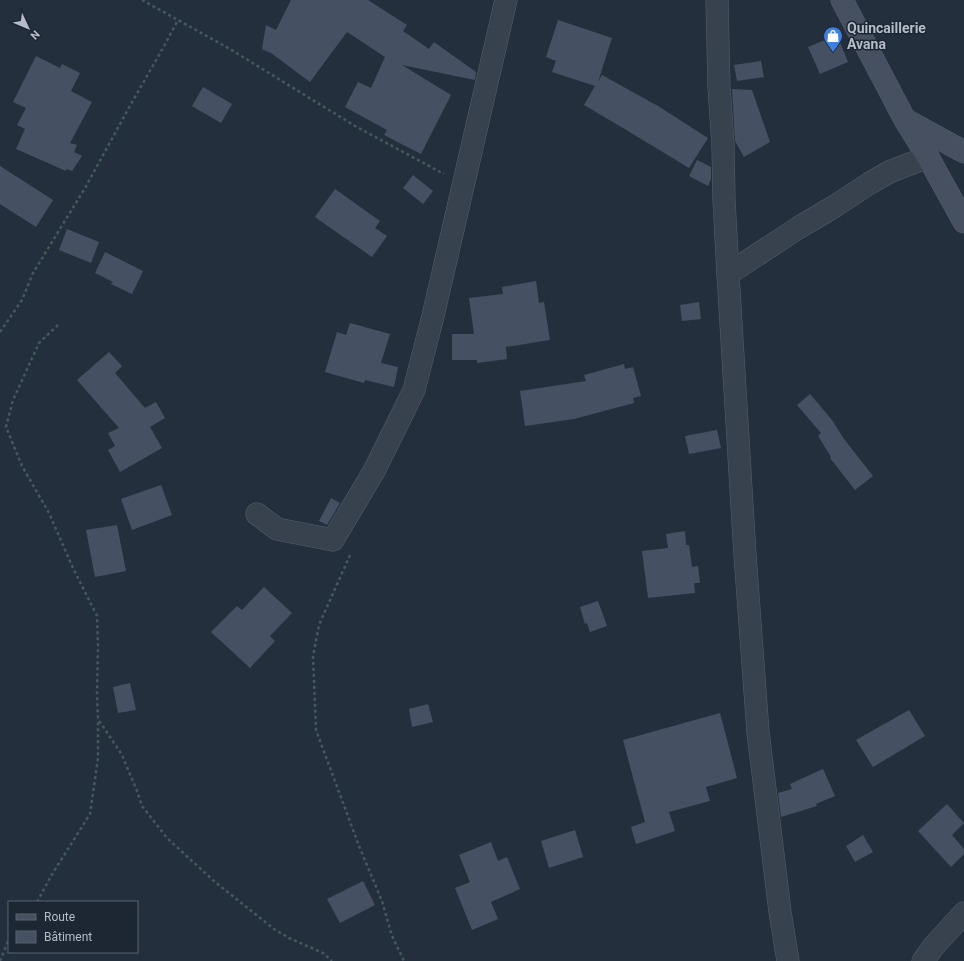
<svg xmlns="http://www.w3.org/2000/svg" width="964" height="961" font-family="Roboto,sans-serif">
<rect width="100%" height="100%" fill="#242f3e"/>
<!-- building -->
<g fill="#455162">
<path d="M 291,0 L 368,0 L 407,25 L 403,31 L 429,49 L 434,42 L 476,72 L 475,80 L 402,65 L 451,95 L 421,154 L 384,135 L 387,130 L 345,107 L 358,82 L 371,88 L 385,57 L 347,32 L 310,82 L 271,53 L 262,49 L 266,25 L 276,30 Z"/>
<path d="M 558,20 L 612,38 L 598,82 L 602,75 L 658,106 L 708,138 L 689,168 L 628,131 L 584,105 L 595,86 L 552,72 L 556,61 L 546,57 Z"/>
<path d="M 837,35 L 848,62 L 820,74 L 808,47 Z"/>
<path d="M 36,56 L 60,68 L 62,64 L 80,73 L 71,91 L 92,102 L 70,143 L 77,145 L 74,152 L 82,156 L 72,171 L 66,169 L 66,171 L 16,149 L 25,129 L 17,125 L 26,108 L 13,102 Z"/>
<path d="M 761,61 L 764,77 L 737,81 L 734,65 Z"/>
<path d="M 203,87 L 232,104 L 221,123 L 192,106 Z"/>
<path d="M 732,89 L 752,90 L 770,142 L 744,157 L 735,141 Z"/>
<path d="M 697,160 L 711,167 L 711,179 L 708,186 L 689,176 Z"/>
<path d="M 0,166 L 53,200 L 36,227 L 0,204 Z"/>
<path d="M 413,175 L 433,191 L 423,204 L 403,188 Z"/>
<path d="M 335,189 L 380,221 L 375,228 L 387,236 L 372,257 L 315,217 Z"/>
<path d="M 67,229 L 99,242 L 91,263 L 59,250 Z"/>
<path d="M 105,252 L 143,271 L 132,294 L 111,284 L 113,282 L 95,273 Z"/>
<path d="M 536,281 L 539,303 L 544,302 L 550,340 L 506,347 L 507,359 L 477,363 L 477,360 L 452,360 L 452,334 L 474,334 L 469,298 L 503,294 L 502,287 Z"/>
<path d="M 699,302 L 701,319 L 682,321 L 680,305 Z"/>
<path d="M 350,323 L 390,334 L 381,363 L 398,367 L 394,387 L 365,380 L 364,383 L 325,372 L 337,332 L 346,335 Z"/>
<path d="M 109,352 L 122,366 L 115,373 L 145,408 L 156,402 L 165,418 L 150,427 L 162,448 L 120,472 L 108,450 L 115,446 L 108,433 L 119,428 L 77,380 Z"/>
<path d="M 624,364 L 625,369 L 633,367 L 641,396 L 633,398 L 634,403 L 574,419 L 525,426 L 520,391 L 586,381 L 584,375 Z"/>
<path d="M 810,394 L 832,420 L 844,439 L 873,476 L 855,490 L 830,458 L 831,457 L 818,436 L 821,433 L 797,405 Z"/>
<path d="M 717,430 L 721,448 L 689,454 L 685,436 Z"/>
<path d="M 161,485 L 172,515 L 132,530 L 121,499 Z"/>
<path d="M 331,498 L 340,503 L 327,525 L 319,521 Z"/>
<path d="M 117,525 L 126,571 L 95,577 L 86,530 Z"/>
<path d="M 685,531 L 686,545 L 689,545 L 692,567 L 698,566 L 700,583 L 694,583 L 695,593 L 648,598 L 642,551 L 668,548 L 666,534 Z"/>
<path d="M 264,587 L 292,613 L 270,636 L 275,641 L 250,668 L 211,632 L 237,606 L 242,610 Z"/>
<path d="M 598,601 L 607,626 L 590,632 L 587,623 L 585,624 L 580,607 Z"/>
<path d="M 130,683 L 136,710 L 118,713 L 113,687 Z"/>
<path d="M 428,704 L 433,722 L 412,727 L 409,709 Z"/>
<path d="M 909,710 L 925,736 L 873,767 L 856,740 Z"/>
<path d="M 720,713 L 737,778 L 706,787 L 710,801 L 669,812 L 675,831 L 636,844 L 631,827 L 645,822 L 623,740 Z"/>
<path d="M 823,769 L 835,796 L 816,804 L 817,806 L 781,817 L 778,793 L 792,789 L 790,784 Z"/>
<path d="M 947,804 L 964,823 L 952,835 L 964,849 L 964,854 L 951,867 L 918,831 Z"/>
<path d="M 575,830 L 583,857 L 549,868 L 541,841 Z"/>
<path d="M 863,835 L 873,852 L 855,862 L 846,846 Z"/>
<path d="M 491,842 L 498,861 L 507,857 L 520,889 L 491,902 L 498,919 L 472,930 L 455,888 L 470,882 L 459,855 Z"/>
<path d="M 363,881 L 375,905 L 340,923 L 327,899 Z"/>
</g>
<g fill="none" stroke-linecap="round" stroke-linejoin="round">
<!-- street casing -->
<g stroke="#565f6c" stroke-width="23">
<g id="street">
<path d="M 717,0 L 719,87 L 723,145 L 724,200 L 728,274 L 745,555 L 758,732 L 780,912 L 788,961"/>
<path d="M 728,274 L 798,228 L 835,206 L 870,183 L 889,172 L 928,157"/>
<path d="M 257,514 L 277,529 L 333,540 L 374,471 L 414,390 L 433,316 L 506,0"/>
<path d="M 923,961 L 933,947 L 964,913"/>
</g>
</g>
<!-- secondary casing -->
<g stroke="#565f6c" stroke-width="23">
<g id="secondary">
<path d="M 842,0 L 905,120 L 928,157 L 964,222"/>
<path d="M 906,120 L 964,152"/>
</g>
</g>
<!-- path -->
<g stroke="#44595c" stroke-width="2.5" stroke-dasharray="3 3" stroke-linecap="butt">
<path d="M 142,0 L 230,49 L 355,126 L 444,174"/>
<path d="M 58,325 L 39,343 L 13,400 L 6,427 L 22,466 L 49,513 L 73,568 L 97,616 L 98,645 L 97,695 L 98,719 L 122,755 L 137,791 L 142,806 L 167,838 L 215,882 L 274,929 L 289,938 L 323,953 L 332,961"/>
<path d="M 0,332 L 22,300 L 33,273 L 85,188 L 131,104 L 163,48 L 178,20"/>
<path d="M 350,555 L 319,625 L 313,656 L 316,730 L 359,846 L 382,901 L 392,936 L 404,961"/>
<path d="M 37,902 L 51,876 L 90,814 L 98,758 L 98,719"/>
<path d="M 0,961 L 9,939"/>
</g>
<!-- street -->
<use href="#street" stroke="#38414e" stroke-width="22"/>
<!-- secondary -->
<use href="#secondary" stroke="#465061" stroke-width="22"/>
</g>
<!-- icons -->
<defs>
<g id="shop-pin" transform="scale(1)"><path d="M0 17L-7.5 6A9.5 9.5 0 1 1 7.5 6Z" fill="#3f7fe0" stroke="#1d2633"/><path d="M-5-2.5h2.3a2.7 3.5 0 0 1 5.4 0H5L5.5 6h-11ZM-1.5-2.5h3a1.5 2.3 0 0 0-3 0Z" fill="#fff"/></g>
</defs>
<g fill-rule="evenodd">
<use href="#shop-pin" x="833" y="36"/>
</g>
<g text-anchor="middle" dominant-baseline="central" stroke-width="3" stroke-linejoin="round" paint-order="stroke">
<!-- poi labels -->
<g font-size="14" font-weight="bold" fill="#b4bcc9" stroke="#1d2633" text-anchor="start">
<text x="847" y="28">Quincaillerie<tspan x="847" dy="16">Avana</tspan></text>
</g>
</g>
<!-- legend -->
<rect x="8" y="901" width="130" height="52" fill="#1d2633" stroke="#59626f"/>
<rect x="16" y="914" width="20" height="6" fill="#465061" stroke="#59626f"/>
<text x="44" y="921" font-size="12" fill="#b4bcc9">Route</text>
<rect x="16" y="931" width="20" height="12" fill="#455162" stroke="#59626f"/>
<text x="44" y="941" font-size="12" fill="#b4bcc9">Bâtiment</text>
<!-- north arrow -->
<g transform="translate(28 28) rotate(134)" stroke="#1d2633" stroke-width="3" paint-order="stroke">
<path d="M0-3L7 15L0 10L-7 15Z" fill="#b4bcc9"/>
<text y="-6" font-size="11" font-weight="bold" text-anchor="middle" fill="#b4bcc9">N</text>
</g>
</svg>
